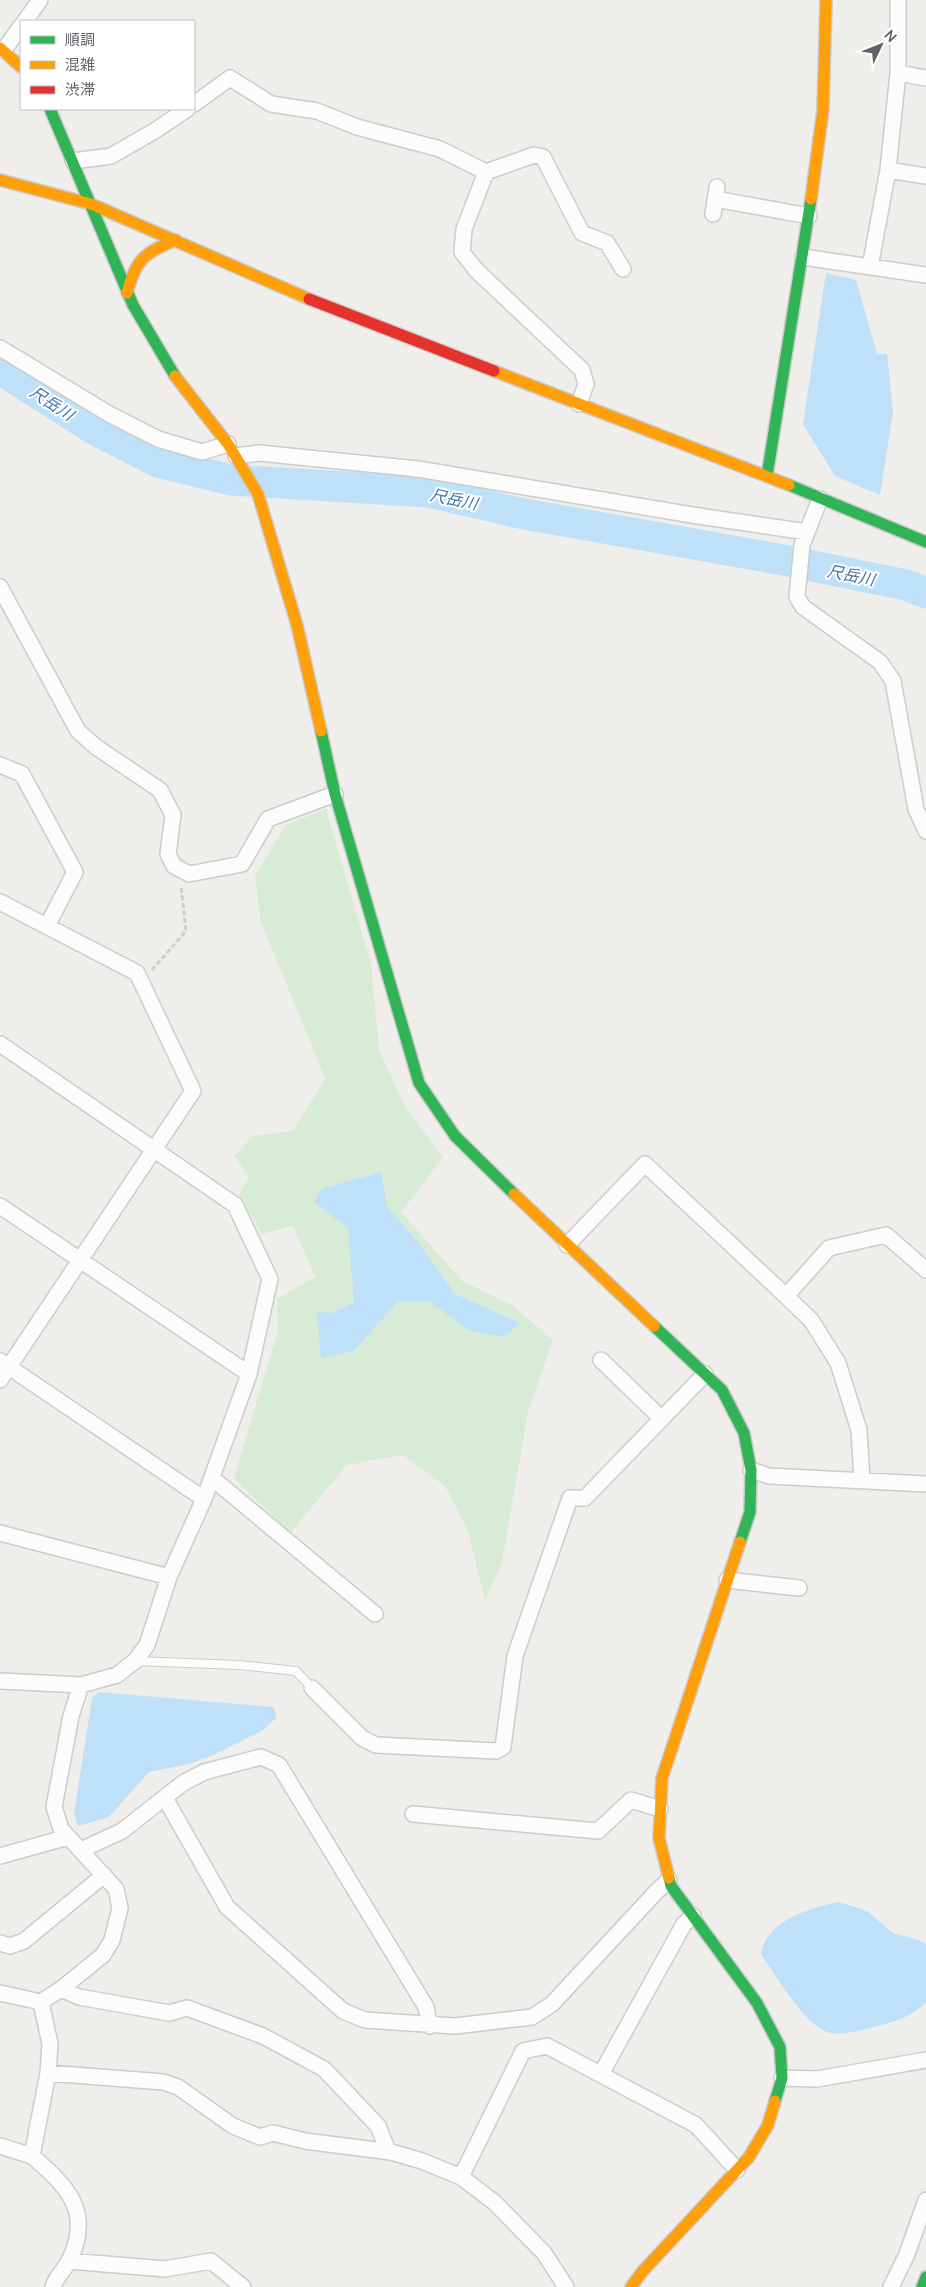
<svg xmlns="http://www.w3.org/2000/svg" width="926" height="2287" font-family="Manrope,'Noto Sans JP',sans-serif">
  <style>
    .green { fill: #d8ebd6 }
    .water { fill: #bfe0f9 }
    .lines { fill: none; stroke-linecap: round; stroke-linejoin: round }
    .river { stroke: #bfe0f9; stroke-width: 31 }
    .lane-casing { stroke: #cbcccc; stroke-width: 10 }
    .street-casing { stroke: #cbcccc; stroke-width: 18 }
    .fast-casing { stroke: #cacacb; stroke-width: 14 }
    .slow-casing { stroke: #cacacb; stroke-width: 14 }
    .jam-casing { stroke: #cacacb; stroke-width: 14 }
    .path { stroke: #cacfcc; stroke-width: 3; stroke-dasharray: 5 2.5; stroke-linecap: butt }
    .lane { stroke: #fdfcfc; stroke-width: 8 }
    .street { stroke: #fdfcfc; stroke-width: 15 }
    .fast { stroke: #30b455; stroke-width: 11 }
    .slow { stroke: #ff9f0a; stroke-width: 11 }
    .jam { stroke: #e5322d; stroke-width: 11 }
    .labels { text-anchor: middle; stroke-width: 4; stroke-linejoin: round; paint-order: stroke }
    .water-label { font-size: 16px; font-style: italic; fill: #4174aa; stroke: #fff }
  </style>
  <rect width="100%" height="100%" fill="#efeeea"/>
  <!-- green -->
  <path class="green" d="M 326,809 L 371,964 L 379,1050 L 406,1109 L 443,1157 L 401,1212 L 462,1281 L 512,1305 L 553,1340 L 528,1412 L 502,1562 L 485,1601 L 468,1530 L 445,1486 L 403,1455 L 347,1465 L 290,1533 L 234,1478 L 278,1331 L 277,1299 L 315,1277 L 293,1226 L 262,1234 L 239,1195 L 249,1177 L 234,1156 L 253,1136 L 293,1131 L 325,1079 L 260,919 L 255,875 L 286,825 Z"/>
  <!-- water -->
  <path class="water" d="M 826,273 L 856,280 L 877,354 L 887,354 L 893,412 L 880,495 L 835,476 L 803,424 Z
    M 381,1172 L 387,1207 L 417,1241 L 455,1294 L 520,1323 L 504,1337 L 470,1331 L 430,1302 L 399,1301 L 353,1351 L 321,1358 L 317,1312 L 332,1313 L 354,1303 L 348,1228 L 314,1202 L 321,1189 Z
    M 98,1692 L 273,1707 L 276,1713 L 276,1718 L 263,1730 L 213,1755 L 189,1764 L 149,1772 L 109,1817 L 78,1826 L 74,1813 L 92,1699 Z
    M 839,1902 L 867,1911 L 893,1933 L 919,1940 L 926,1944 L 926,2003 C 910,2017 895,2022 874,2027 C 862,2030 845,2035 832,2033 C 808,2031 775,1974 761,1954 C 766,1921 809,1908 839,1902 Z"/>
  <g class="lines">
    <!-- river -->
    <path class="river" d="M 0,369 L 95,430 L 158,462 L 231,480 L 429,492 L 519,513 L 783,560 L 906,585 L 926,593"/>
    <defs>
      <path id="lane" d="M 135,1661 L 239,1665 L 296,1671 L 312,1688"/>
      <path id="street" d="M 25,21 L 40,0
        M 4,50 L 21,26
        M 898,73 L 926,78
        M 194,104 L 230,78 L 271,104 L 317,111 L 357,127 L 440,149 L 486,172 L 534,155 L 543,157 L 582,233 L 607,243 L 623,269
        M 73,161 L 111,156 L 156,130 L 187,109
        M 888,170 L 926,176
        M 486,172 L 464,229 L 462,252 L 476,270 L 582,370 L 586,384 L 579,404
        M 715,199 L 809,216
        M 713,214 L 717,187
        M 803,257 L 926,275
        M 870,267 L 888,170 L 898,73 L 898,0
        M 0,348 L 109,414 L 158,439 L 202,452 L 228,444
        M 236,456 L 259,453 L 418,469 L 692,515 L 807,532
        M 820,499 L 802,545 L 797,597 L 803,607 L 880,662 L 893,681 L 916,809 L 926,831
        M 0,587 L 78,731 L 96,747 L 160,790 L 173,815 L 168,854 L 174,866 L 189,874 L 242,864 L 268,819 L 335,794
        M 0,765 L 22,774 L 75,872 L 47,926
        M 0,902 L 137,973 L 193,1091 L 0,1380
        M 0,1044 L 235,1205 L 270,1279 L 249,1374 L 204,1499 L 169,1577 L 147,1645 L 135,1661 L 117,1675 L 81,1685 L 0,1681
        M 0,1206 L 249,1374
        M 567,1245 L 645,1164 L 786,1296 L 829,1248 L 886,1235 L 926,1270
        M 786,1296 L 811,1320 L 838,1363 L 859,1430 L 862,1481
        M 601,1360 L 662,1419
        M 0,1361 L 204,1499
        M 751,1470 L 769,1476 L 926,1484
        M 212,1478 L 375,1614
        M 0,1533 L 169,1577
        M 727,1580 L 799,1588
        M 312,1688 L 362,1738 L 376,1745 L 496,1751 L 503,1747 L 515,1656 L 570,1498 L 585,1498 L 705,1374
        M 165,1798 L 227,1907 L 343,2011 L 365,2020 L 455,2026 L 532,2017 L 552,2004 L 657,1891 L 669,1880
        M 413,1814 L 598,1831 L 631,1800 L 660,1809
        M 81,1850 L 122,1831 L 183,1783 L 204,1772 L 261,1757 L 279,1765 L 426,2007 L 430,2026
        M 0,1856 L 68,1837
        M 0,1943 L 10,1946 L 24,1941 L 104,1875
        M 61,1989 L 79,1997 L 169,2013 L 187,2008 L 263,2036 L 324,2069 L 378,2126 L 388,2151
        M 0,1993 L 41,2002
        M 48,2073 L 163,2082 L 178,2087 L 233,2126 L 260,2137 L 273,2133 L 305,2141 L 391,2152 L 422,2161 L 461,2177 L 494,2202 L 544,2253 L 566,2287
        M 601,2074 L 684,1924 L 693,1916
        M 782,2078 L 817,2079 L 926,2060
        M 0,2146 L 32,2156
        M 461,2177 L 523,2051 L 547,2046 L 696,2125 L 737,2170
        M 69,2261 L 165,2269 L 211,2261 L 243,2287
        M 53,2287 C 56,2277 64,2270 69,2261 C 93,2212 68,2187 32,2156 L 48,2073 L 50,2044 L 41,2002 L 61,1989 L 103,1955 L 112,1940 L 120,1908 L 116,1889 L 61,1829 L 54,1807 L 71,1716 L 81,1685
        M 891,2287 L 907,2254 L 926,2200"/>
      <path id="fast" d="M 50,109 L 133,305 L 175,376
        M 767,476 L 811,199
        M 789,485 L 926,542
        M 321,731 L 335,794 L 419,1083 L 455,1136 L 514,1194
        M 654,1326 L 722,1390 L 744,1433 L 751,1470 L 750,1512 L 740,1542
        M 669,1878 L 671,1886 L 757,2003 L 780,2047 L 782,2078 L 775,2101
        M 922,2287 L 926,2277"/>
      <path id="slow" d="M 0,48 L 21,67
        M 0,180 L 91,204 L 309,299
        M 811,199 L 823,110 L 826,0
        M 127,293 C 136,259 144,253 176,240
        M 494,371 L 789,485
        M 175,376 L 228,444 L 258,494 L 297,625 L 321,731
        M 514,1194 L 654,1326
        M 669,1878 L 659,1838 L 662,1778 L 740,1542
        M 631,2287 L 642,2272 L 749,2157 L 768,2125 L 775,2101"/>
      <path id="jam" d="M 309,299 L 494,371"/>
    </defs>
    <!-- lane casing -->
    <use href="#lane" class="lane-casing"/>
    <!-- street casing -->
    <use href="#street" class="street-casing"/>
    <!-- fast casing -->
    <use href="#fast" class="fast-casing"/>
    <!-- slow casing -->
    <use href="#slow" class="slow-casing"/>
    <!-- jam casing -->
    <use href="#jam" class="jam-casing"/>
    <!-- path -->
    <path class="path" d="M 152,970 L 186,931 L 181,887"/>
    <!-- lane -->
    <use href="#lane" class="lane"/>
    <!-- street -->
    <use href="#street" class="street"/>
    <!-- fast -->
    <use href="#fast" class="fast"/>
    <!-- slow -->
    <use href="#slow" class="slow"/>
    <!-- jam -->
    <use href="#jam" class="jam"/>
  </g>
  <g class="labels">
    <!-- water labels -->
    <g class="water-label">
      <text transform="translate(52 403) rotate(33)" y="6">尺岳川</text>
      <text transform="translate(454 499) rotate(12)" y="6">尺岳川</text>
      <text transform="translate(851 575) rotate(11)" y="6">尺岳川</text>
    </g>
  </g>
  <!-- legend -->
  <rect x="20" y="20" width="175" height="90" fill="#ffffff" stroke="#bfc1c3"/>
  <rect x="30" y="36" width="25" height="8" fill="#30b455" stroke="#bfc1c3"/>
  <text x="65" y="45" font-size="15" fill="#5f6368">順調</text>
  <rect x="30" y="61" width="25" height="8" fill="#ff9f0a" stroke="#bfc1c3"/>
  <text x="65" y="70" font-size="15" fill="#5f6368">混雑</text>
  <rect x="30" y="86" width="25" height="8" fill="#e5322d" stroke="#bfc1c3"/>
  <text x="65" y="95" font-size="15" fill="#5f6368">渋滞</text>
  <!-- north arrow -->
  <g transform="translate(881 45) rotate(47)" stroke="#ffffff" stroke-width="4" paint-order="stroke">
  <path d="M0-4L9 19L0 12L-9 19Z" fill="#5f6368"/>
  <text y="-8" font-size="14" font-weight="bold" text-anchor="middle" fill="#5f6368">N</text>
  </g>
</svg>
